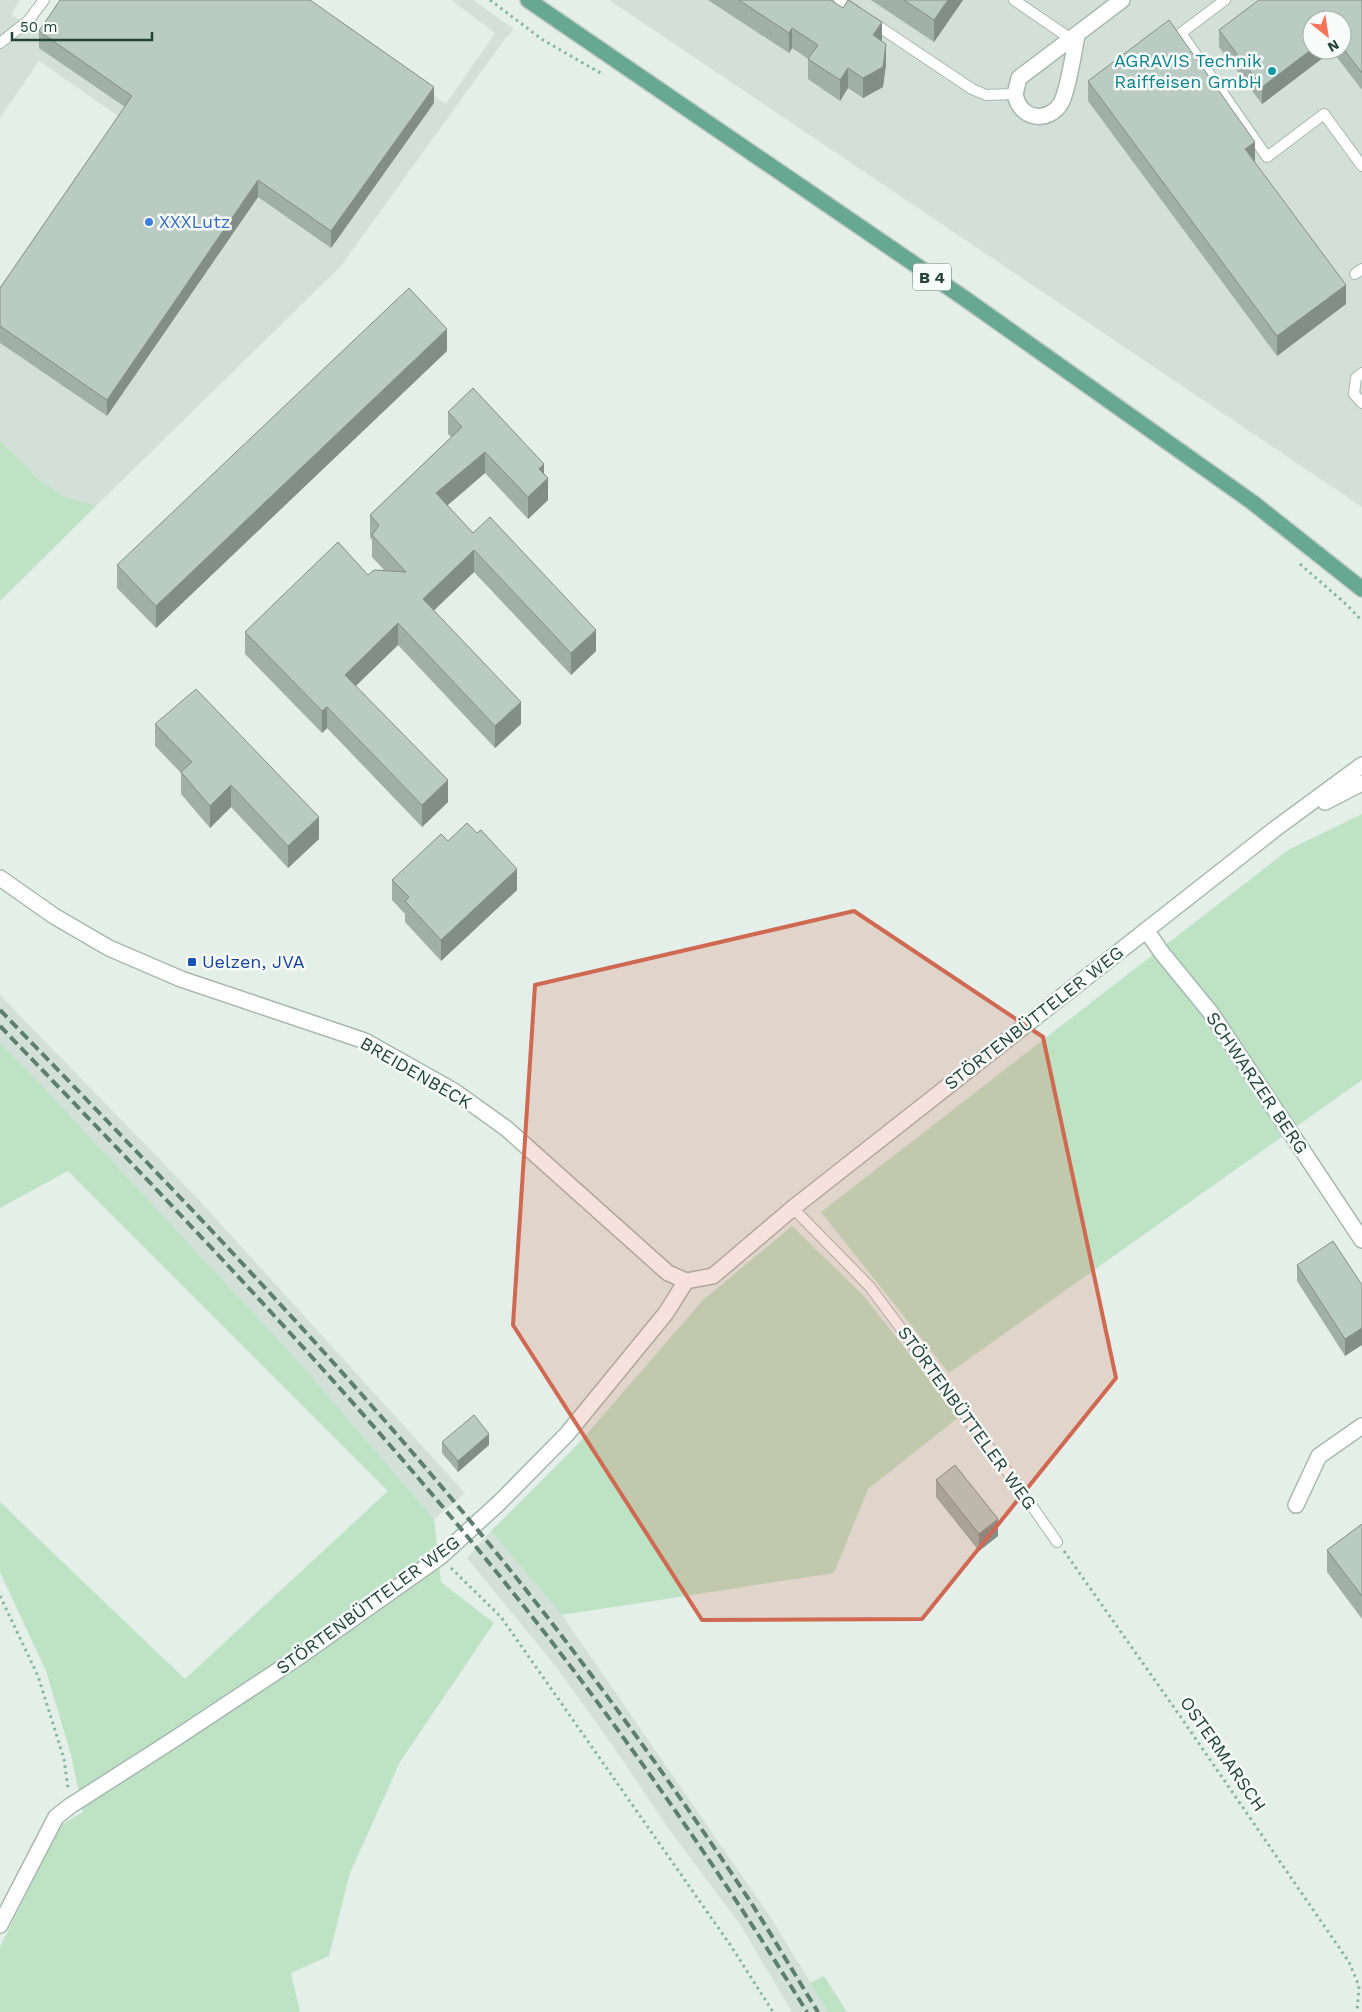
<svg xmlns="http://www.w3.org/2000/svg" width="1362" height="2012" font-family="'Work Sans',sans-serif">
  <style>
    .built { fill: #d3e0d9; fill-rule: evenodd }
    .green { fill: #bde2c4 }
    .lines { fill: none; stroke-linecap: round; stroke-linejoin: round }
    .service-casing { stroke: #a7b8b1; stroke-width: 12 }
    .minor-casing { stroke: #a7b8b1; stroke-width: 18 }
    .primary-casing { stroke: #c1cac7; stroke-width: 18 }
    .path { stroke: #83b5a2; stroke-width: 3; stroke-dasharray: 2.5 4; stroke-linecap: butt }
    .service { stroke: #fff; stroke-width: 10 }
    .minor { stroke: #fff; stroke-width: 15 }
    .primary { stroke: #67a892; stroke-width: 15 }
    .rail { stroke: #5d7f73; stroke-width: 4; stroke-dasharray: 10 5; stroke-linecap: butt }
    .wall { fill: #a0afa8; fill-rule: evenodd }
    .shaded-wall { fill: #828e88 }
    .building { fill: #bacbc3; stroke: #828e88 }
    .marked { fill: #d06951; fill-opacity: 0.2; stroke: #d06951; stroke-width: 4; stroke-linejoin: round }
    .culture-dot { fill: #0f9aa8; stroke: #f7fbf9; stroke-width: 2 }
    .shop-dot { fill: #3f7fe0; stroke: #f7fbf9; stroke-width: 2 }
    .transit-dot { fill: #1a4fb4; stroke: #f7fbf9; stroke-width: 2 }
    .labels { text-anchor: middle; stroke-width: 5; stroke-linejoin: round; paint-order: stroke }
    .shield { fill: #f7fbf9; stroke: #627a72; stroke-width: 1 }
    .shield-label { font-size: 16px; font-weight: bold; fill: #224338 }
    .culture-label { font-size: 18px; fill: #0d838f; stroke: #f7fbf9; text-anchor: end }
    .shop-label { font-size: 18px; fill: #366cbe; stroke: #f7fbf9; text-anchor: start }
    .transit-label { font-size: 18px; fill: #164399; stroke: #f7fbf9; text-anchor: start }
    .street-label { font-size: 18px; fill: #224338; stroke: #f7fbf9 }
  </style>
  <rect width="100%" height="100%" fill="#e5efea"/>
  <!-- built -->
  <path class="built" d="M 0,0 L 20,0 L 11,14 L 38,33 L 62,0 L 132,113 L 121,118 L 39,61 L 0,118 Z
    M 292,0 L 446,104 L 495,33 L 451,0 L 473,0 L 514,29 L 504,40 L 341,266 L 96,506 L 64,497 L 36,477 L 0,440 L 0,343 L 107,416 L 258,197 L 331,247 Z
    M 609,0 L 1362,0 L 1362,507 ZM 1312,20 L 1342,20 L 1342,50 L 1312,50 Z
    M 0,995 L 198,1199 L 465,1493 L 434,1519 L 298,1361 L 46,1090 L 0,1043 Z
    M 491,1531 L 562,1615 L 773,1921 L 828,2012 L 792,2012 L 741,1926 L 668,1828 L 613,1746 L 557,1668 L 467,1558 Z"/>
  <!-- green -->
  <path class="green" d="M 0,440 L 36,477 L 64,497 L 96,506 L 0,601 Z
    M 1362,814 L 1362,1080 L 949,1373 L 821,1212 L 1288,850 Z
    M 0,1043 L 46,1090 L 298,1361 L 434,1519 L 441,1582 L 494,1623 L 400,1762 L 350,1873 L 329,1956 L 291,1973 L 300,2012 L 0,2012 L 0,1947 L 61,1825 L 83,1812 L 71,1755 L 46,1671 L 0,1572 L 0,1502 L 185,1679 L 388,1491 L 68,1171 L 0,1208 Z
    M 792,1226 L 863,1295 L 959,1417 L 868,1489 L 834,1573 L 562,1615 L 491,1531 L 579,1443 L 703,1300 Z
    M 824,1976 L 847,2012 L 828,2012 L 810,1983 Z"/>
  <g class="lines">
    <defs>
      <path id="service" d="M 839,0 L 856,11
        M 1014,0 L 1071,39
        M 1225,0 L 1181,33 L 1267,157 L 1324,114 L 1362,166
        M 872,22 L 972,89 L 986,95 L 1015,94
        M 0,43 L 28,21 L 44,0
        M 1355,274 L 1362,269
        M 1362,373 L 1356,378 L 1354,394 L 1362,403
        M 793,1208 L 870,1287 L 1015,1482 L 1057,1542"/>
      <path id="minor" d="M 1077,35 C 1074,51 1068,91 1061,103 C 1056,112 1045,118 1035,116 C 1024,114 1017,105 1015,94 L 1019,78 L 1122,0
        M 1325,802 L 1362,783
        M 0,878 L 54,916 L 109,948 L 181,979 L 365,1041 L 454,1091 L 507,1129 L 668,1273 L 686,1281
        M 1146,930 L 1162,953 L 1211,1013 L 1362,1240
        M 1296,1505 L 1319,1456 L 1362,1426
        M 0,1925 L 56,1817 L 70,1806 L 173,1740 L 303,1654 L 440,1557 L 500,1502 L 567,1434 L 666,1313 L 686,1281 L 713,1276 L 793,1208 L 1275,829 L 1362,765"/>
      <path id="primary" d="M 528,0 L 964,298 L 1252,502 L 1362,589"/>
    </defs>
    <!-- service casing -->
    <use href="#service" class="service-casing"/>
    <!-- minor casing -->
    <use href="#minor" class="minor-casing"/>
    <!-- primary casing -->
    <use href="#primary" class="primary-casing"/>
    <!-- path -->
    <path class="path" d="M 490,0 L 543,40 L 604,75
      M 1300,564 L 1347,605 L 1362,621
      M 1064,1551 L 1180,1716 L 1349,1962 L 1359,1986 L 1357,2012
      M 451,1568 L 501,1617 L 731,1946 L 773,2012
      M 0,1596 L 38,1676 L 64,1759 L 68,1788"/>
    <!-- service -->
    <use href="#service" class="service"/>
    <!-- minor -->
    <use href="#minor" class="minor"/>
    <!-- primary -->
    <use href="#primary" class="primary"/>
    <!-- rail -->
    <path class="rail" d="M 0,1010 C 201,1218 403,1425 577,1656 C 637,1735 695,1818 750,1901 C 773,1937 795,1975 818,2012
      M 0,1026 C 197,1231 395,1436 568,1663 C 653,1775 733,1892 807,2012"/>
  </g>
  <!-- wall -->
  <path class="wall" d="M 708,0 L 831,0 L 882,41 L 886,64 L 883,87 L 863,98 L 848,88 L 840,101 L 808,79 L 808,59 L 792,48 L 789,53 Z
    M 871,0 L 963,0 L 934,42 Z
    M 1362,0 L 1362,90 L 1332,51 L 1262,104 L 1219,47 L 1219,30 ZM 1342,20 L 1342,50 L 1312,50 Z
    M 39,31 L 434,103 L 331,248 L 258,197 L 107,416 L 0,343 L 0,288 L 125,107 L 39,48 Z
    M 1088,81 L 1255,162 L 1346,304 L 1277,356 L 1088,101 Z
    M 447,351 L 156,628 L 117,588 L 117,565 Z
    M 448,412 L 544,474 L 548,500 L 528,519 L 485,473 L 447,506 L 473,533 L 596,651 L 571,675 L 474,572 L 434,610 L 521,724 L 495,748 L 398,645 L 356,686 L 448,802 L 422,827 L 327,728 L 322,733 L 245,654 L 245,632 L 368,575 L 385,571 L 372,557 L 372,540 L 370,537 L 370,515 L 451,437 L 448,434 Z
    M 155,724 L 319,839 L 288,868 L 231,807 L 210,828 L 181,794 L 181,773 L 155,746 Z
    M 448,841 L 517,890 L 441,961 L 405,922 L 405,914 L 392,900 L 392,880 Z
    M 1297,1265 L 1362,1285 L 1345,1356 L 1297,1281 Z
    M 442,1442 L 489,1445 L 458,1472 L 442,1453 Z
    M 936,1480 L 998,1536 L 979,1551 L 936,1497 Z
    M 1362,1524 L 1362,1619 L 1327,1572 L 1327,1550 Z"/>
  <!-- shaded-wall -->
  <path class="shaded-wall" d="M 948,0 L 963,0 L 934,42 L 934,20 Z
    M 882,22 L 882,43 L 873,35 Z
    M 792,28 L 792,48 L 789,53 L 789,33 Z
    M 886,44 L 886,64 L 883,87 L 863,98 L 863,78 Z
    M 1312,49 L 1312,50 L 1332,50 L 1332,51 L 1262,104 L 1262,87 Z
    M 848,68 L 848,88 L 840,101 L 840,80 Z
    M 434,87 L 434,103 L 331,248 L 331,231 Z
    M 1255,142 L 1255,162 L 1245,149 Z
    M 258,180 L 258,197 L 107,416 L 107,400 Z
    M 1346,285 L 1346,304 L 1277,356 L 1277,336 Z
    M 447,329 L 447,351 L 156,628 L 156,606 Z
    M 485,452 L 485,473 L 436,515 L 436,493 Z
    M 544,464 L 544,482 L 548,478 L 548,500 L 528,519 L 528,497 L 539,469 Z
    M 474,550 L 474,572 L 423,621 L 423,599 Z
    M 398,623 L 398,645 L 345,696 L 345,675 Z
    M 596,630 L 596,651 L 571,675 L 571,653 Z
    M 521,702 L 521,724 L 495,748 L 495,726 Z
    M 327,707 L 327,728 L 322,733 L 322,711 Z
    M 448,780 L 448,802 L 422,827 L 422,805 Z
    M 231,785 L 231,807 L 210,828 L 210,806 Z
    M 319,817 L 319,839 L 288,868 L 288,846 Z
    M 517,869 L 517,890 L 441,961 L 441,940 Z
    M 1362,1328 L 1362,1345 L 1345,1356 L 1345,1339 Z
    M 489,1434 L 489,1445 L 458,1472 L 458,1461 Z
    M 998,1519 L 998,1536 L 979,1551 L 979,1534 Z"/>
  <!-- building -->
  <path class="building" d="M 60,0 L 310,0 L 434,87 L 331,231 L 258,180 L 107,400 L 0,326 L 0,288 L 132,96 L 39,31 Z
    M 739,0 L 831,0 L 843,8 L 848,0 L 882,22 L 873,35 L 886,44 L 883,67 L 863,78 L 848,68 L 840,80 L 808,59 L 818,45 L 792,28 L 789,33 Z
    M 904,0 L 948,0 L 934,20 Z
    M 1259,0 L 1362,0 L 1362,73 L 1342,47 L 1342,20 L 1312,20 L 1312,49 L 1262,87 L 1219,30 Z
    M 1169,20 L 1255,142 L 1245,149 L 1346,285 L 1277,336 L 1088,81 Z
    M 409,288 L 447,329 L 156,606 L 117,565 Z
    M 473,388 L 544,464 L 539,469 L 548,478 L 528,497 L 485,452 L 436,493 L 473,533 L 490,517 L 596,630 L 571,653 L 474,550 L 423,599 L 521,702 L 495,726 L 398,623 L 345,675 L 448,780 L 422,805 L 327,707 L 322,711 L 245,632 L 338,542 L 368,575 L 374,570 L 406,572 L 372,535 L 379,525 L 370,515 L 462,427 L 448,412 Z
    M 196,689 L 319,817 L 288,846 L 231,785 L 210,806 L 181,772 L 192,762 L 155,724 Z
    M 467,823 L 477,833 L 481,830 L 517,869 L 441,940 L 405,901 L 409,897 L 392,880 L 441,834 L 448,841 Z
    M 1333,1241 L 1362,1285 L 1362,1328 L 1345,1339 L 1297,1265 Z
    M 474,1415 L 489,1434 L 458,1461 L 442,1442 Z
    M 955,1465 L 998,1519 L 979,1534 L 936,1480 Z
    M 1362,1524 L 1362,1596 L 1327,1550 Z"/>
  <!-- marked area -->
  <path class="marked" d="M 854,911 L 1043,1037 L 1116,1378 L 922,1619 L 702,1620 L 513,1325 L 535,985 Z"/>
  <!-- markers -->
  <circle class="culture-dot" cx="1272" cy="71" r="5"/>
  <circle class="shop-dot" cx="149" cy="222" r="5"/>
  <rect class="transit-dot" x="187" y="957" width="10" height="10" rx="2.5"/>
  <g class="labels">
    <!-- shield labels -->
    <rect class="shield" x="913" y="263.5" width="38" height="27" rx="4"/>
    <g class="shield-label">
      <text x="932" y="283">B 4</text>
    </g>
    <!-- culture labels -->
    <g class="culture-label">
      <text x="1262" y="67">AGRAVIS Technik<tspan x="1262" dy="21">Raiffeisen GmbH</tspan></text>
    </g>
    <!-- shop labels -->
    <g class="shop-label">
      <text x="159" y="228">XXXLutz</text>
    </g>
    <!-- transit labels -->
    <g class="transit-label">
      <text x="202" y="968">Uelzen, JVA</text>
    </g>
    <!-- street labels -->
    <g class="street-label">
      <text transform="translate(1034 1018) rotate(-38)" y="6">STÖRTENBÜTTELER WEG</text>
      <text transform="translate(416 1073) rotate(30)" y="6">BREIDENBECK</text>
      <text transform="translate(1257 1083) rotate(56)" y="6">SCHWARZER BERG</text>
      <text transform="translate(967 1418) rotate(54)" y="6">STÖRTENBÜTTELER WEG</text>
      <text transform="translate(368 1605) rotate(-36)" y="6">STÖRTENBÜTTELER WEG</text>
      <text transform="translate(1223 1754) rotate(55)" y="6">OSTERMARSCH</text>
    </g>
  </g>
  <!-- north arrow -->
  <g transform="translate(1327 35) rotate(150)"><circle r="24" fill="#f7fbf9" stroke="#a2b1ac"/>
  <path d="M0-4L9 19L0 12L-9 19Z" fill="#fc7357"/>
  <text y="-8" font-size="14" font-weight="bold" text-anchor="middle" fill="#224338">N</text>
  </g>
  <!-- scale -->
  <path d="M12 32v8h140v-8" fill="none" stroke="#224338" stroke-width="2.5"/>
  <text x="20" y="32" font-size="15" fill="#224338" stroke="#f7fbf9" stroke-width="4" paint-order="stroke">50 m</text>
</svg>
